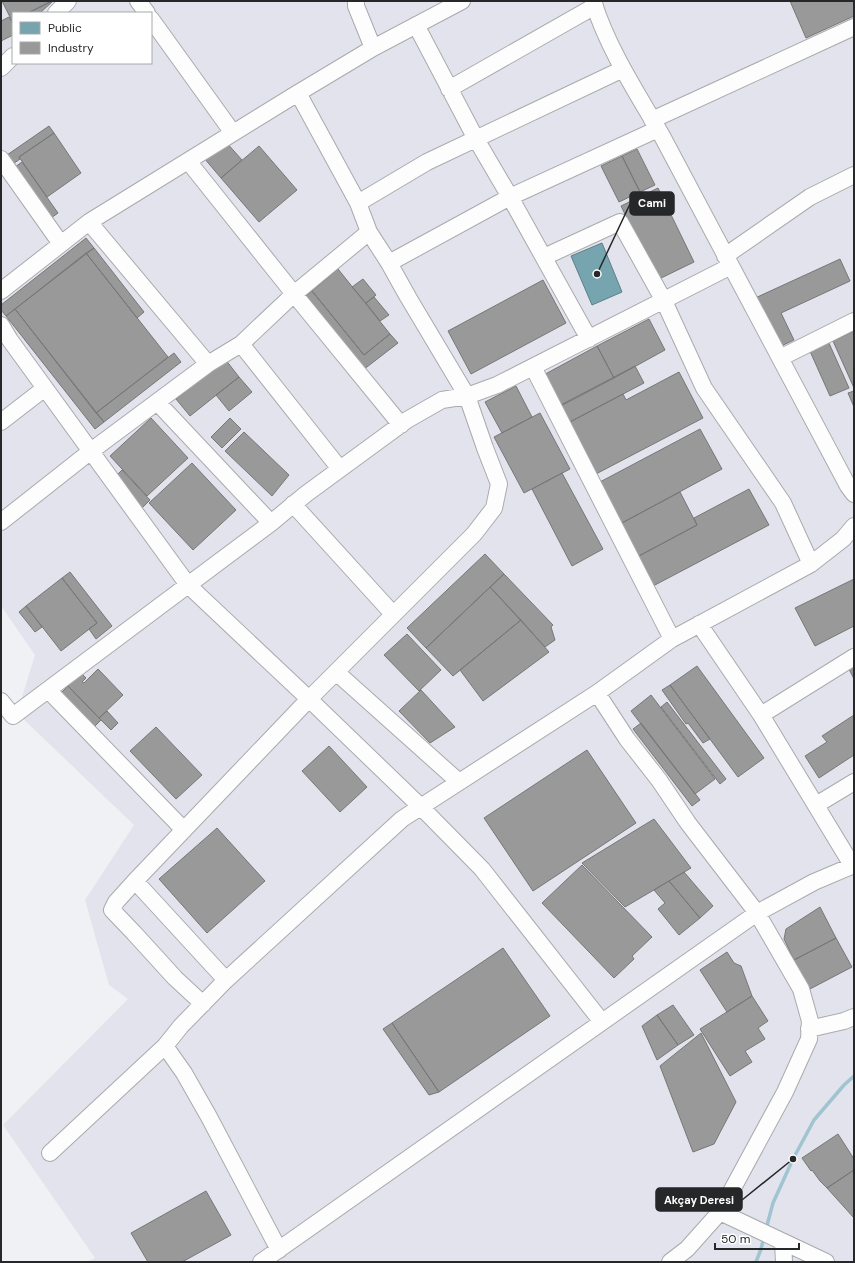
<svg xmlns="http://www.w3.org/2000/svg" width="855" height="1263" font-family="'DM Sans',sans-serif">
  <style>
    .built { fill: #e2e3ec; fill-rule: evenodd }
    .public { fill: #76a5af; stroke: #5e7f87 }
    .industry { fill: #999; stroke: #767777 }
    .lines { fill: none; stroke-linecap: round; stroke-linejoin: round }
    .stream { stroke: #a0c4d1; stroke-width: 3.5 }
    .minor-casing { stroke: #a9aaac; stroke-width: 18 }
    .minor { stroke: #fdfdfe; stroke-width: 16 }
    .leader { fill: none; stroke: #262729; stroke-width: 1.5 }
    .callout-dot { fill: #262729; stroke: #fff; stroke-width: 1.5 }
    .callout { fill: #262729; stroke: #262729; stroke-width: 1.5 }
    .callout-label { font-size: 11px; text-anchor: middle; font-weight: bold; fill: #fff }
  </style>
  <rect width="100%" height="100%" fill="#f0f1f5"/>
  <!-- built -->
  <path class="built" d="M 1,1 L 854,1 L 854,1262 L 86,1262 L 95,1258 L 3,1125 L 128,999 L 109,985 L 85,900 L 134,825 L 17,713 L 35,655 L 1,606 ZM 13,13 L 151,13 L 151,63 L 13,63 Z"/>
  <!-- public -->
  <path class="public" d="M 602,243 L 622,292 L 592,305 L 571,256 Z"/>
  <!-- industry -->
  <path class="industry" d="M 2,1 L 52,1 L 28,13 L 13,13 L 13,20 L 12,21 Z
    M 52,1 L 53,1 L 40,13 L 28,13 Z
    M 790,1 L 854,1 L 854,16 L 806,38 Z
    M 9,17 L 13,24 L 13,35 L 1,41 L 1,21 Z
    M 49,126 L 54,133 L 19,157 L 20,159 L 13,164 L 7,155 Z
    M 54,133 L 81,173 L 47,197 L 19,157 Z
    M 225,141 L 242,160 L 221,178 L 204,158 Z
    M 259,146 L 297,190 L 259,222 L 221,178 Z
    M 637,149 L 655,185 L 640,192 L 622,156 Z
    M 622,156 L 640,192 L 619,202 L 601,166 Z
    M 22,162 L 58,213 L 51,218 L 15,167 Z
    M 658,188 L 694,262 L 657,280 L 621,206 Z
    M 86,238 L 94,248 L 6,316 L 1,310 L 1,305 Z
    M 94,248 L 144,312 L 137,318 L 86,253 Z
    M 86,253 L 168,357 L 96,413 L 15,309 Z
    M 840,259 L 850,281 L 781,313 L 794,340 L 779,347 L 753,299 Z
    M 338,269 L 390,334 L 364,355 L 312,291 Z
    M 363,279 L 376,295 L 366,303 L 352,287 Z
    M 543,280 L 566,323 L 471,374 L 448,331 Z
    M 312,291 L 364,355 L 390,334 L 398,343 L 363,370 L 304,297 Z
    M 374,297 L 389,315 L 380,321 L 366,303 Z
    M 15,309 L 104,422 L 95,429 L 6,316 Z
    M 649,319 L 665,350 L 614,378 L 597,346 Z
    M 854,331 L 854,388 L 833,341 Z
    M 828,341 L 849,388 L 830,396 L 809,349 Z
    M 597,346 L 614,378 L 555,409 L 538,378 Z
    M 174,353 L 181,362 L 104,422 L 96,413 Z
    M 225,359 L 239,377 L 190,416 L 176,399 Z
    M 635,366 L 644,383 L 566,424 L 557,407 Z
    M 679,372 L 703,418 L 594,475 L 566,424 L 623,394 L 626,400 Z
    M 239,377 L 252,392 L 229,411 L 216,395 Z
    M 516,386 L 532,417 L 502,433 L 485,402 Z
    M 854,391 L 854,407 L 848,393 Z
    M 540,413 L 570,469 L 524,493 L 494,437 Z
    M 151,418 L 188,458 L 147,496 L 110,456 Z
    M 230,418 L 241,429 L 222,448 L 211,437 Z
    M 700,429 L 722,469 L 620,524 L 598,483 Z
    M 244,432 L 289,475 L 272,496 L 225,451 Z
    M 192,463 L 236,510 L 193,550 L 149,503 Z
    M 122,470 L 150,500 L 141,509 L 113,479 Z
    M 562,473 L 603,549 L 572,566 L 532,489 Z
    M 749,489 L 769,525 L 653,586 L 637,557 L 697,525 L 694,518 Z
    M 680,492 L 697,525 L 637,557 L 620,524 Z
    M 485,554 L 504,574 L 426,648 L 407,628 Z
    M 70,572 L 112,626 L 96,639 L 89,629 L 97,623 L 62,578 Z
    M 504,574 L 553,625 L 551,627 L 555,640 L 545,647 L 490,587 Z
    M 62,578 L 97,623 L 61,651 L 26,606 Z
    M 854,579 L 854,626 L 815,646 L 795,608 Z
    M 490,587 L 521,620 L 453,676 L 426,648 Z
    M 26,606 L 42,627 L 35,632 L 19,612 Z
    M 521,620 L 549,652 L 483,701 L 460,670 Z
    M 407,634 L 441,670 L 419,691 L 384,655 Z
    M 697,666 L 764,758 L 738,777 L 670,685 Z
    M 854,666 L 854,679 L 849,669 Z
    M 98,669 L 123,695 L 99,718 L 68,686 L 81,673 L 86,678 L 82,682 L 84,683 Z
    M 670,685 L 710,739 L 703,743 L 688,723 L 686,724 L 662,690 Z
    M 68,686 L 101,720 L 93,728 L 60,694 Z
    M 421,690 L 455,727 L 430,743 L 399,711 Z
    M 651,695 L 715,779 L 695,794 L 631,711 Z
    M 667,702 L 726,779 L 720,784 L 661,707 Z
    M 107,711 L 118,723 L 111,730 L 99,718 Z
    M 854,715 L 854,755 L 819,778 L 805,756 L 827,742 L 822,736 Z
    M 641,723 L 700,800 L 692,806 L 633,729 Z
    M 156,727 L 202,775 L 176,799 L 130,751 Z
    M 329,746 L 367,787 L 340,812 L 302,771 Z
    M 587,750 L 636,823 L 533,891 L 484,818 Z
    M 654,819 L 691,868 L 625,907 L 582,863 Z
    M 217,828 L 265,881 L 207,933 L 159,879 Z
    M 582,865 L 652,937 L 632,956 L 634,959 L 614,978 L 542,903 Z
    M 684,872 L 713,906 L 700,918 L 669,881 Z
    M 669,881 L 700,918 L 679,935 L 658,909 L 665,903 L 654,890 Z
    M 820,907 L 836,938 L 794,960 L 784,939 L 786,929 Z
    M 836,938 L 852,967 L 808,990 L 794,960 Z
    M 503,948 L 550,1016 L 439,1092 L 392,1023 Z
    M 727,952 L 734,963 L 741,966 L 752,996 L 727,1012 L 700,970 Z
    M 752,996 L 768,1021 L 758,1028 L 765,1039 L 745,1051 L 752,1062 L 730,1076 L 700,1029 Z
    M 673,1005 L 694,1035 L 678,1045 L 657,1015 Z
    M 657,1015 L 678,1045 L 657,1060 L 642,1026 Z
    M 392,1023 L 439,1092 L 429,1095 L 383,1029 Z
    M 701,1033 L 736,1102 L 714,1144 L 693,1152 L 660,1066 Z
    M 838,1134 L 854,1159 L 854,1170 L 827,1188 L 820,1181 L 812,1170 L 811,1171 L 802,1158 Z
    M 854,1170 L 854,1218 L 827,1188 Z
    M 206,1191 L 231,1235 L 182,1262 L 148,1262 L 131,1233 Z"/>
  <g class="lines">
    <!-- stream -->
    <path class="stream" d="M 766,1229 L 773,1203 L 793,1159 L 814,1120 L 844,1085 L 854,1076
      M 756,1262 L 761,1249 L 764,1237"/>
    <defs>
      <path id="minor" d="M 138,1 L 147,13
        M 356,1 L 356,6 L 373,48
        M 593,1 C 608,49 637,93 662,136 L 848,486 L 854,494
        M 56,13 L 68,1
        M 151,19 L 233,133
        M 416,25 L 476,139 L 510,197 L 589,339
        M 1,68 L 13,56
        M 449,89 L 595,6
        M 652,120 L 854,27
        M 1,159 L 61,244
        M 188,161 L 294,294 L 401,425
        M 358,203 L 427,162 L 623,69
        M 89,222 L 208,364
        M 725,256 L 810,197 L 854,175
        M 544,257 L 620,222 L 664,301 L 704,388 L 783,503 L 811,564
        M 389,263 L 510,197 L 658,129
        M 1,291 L 89,222 L 298,93
        M 1,325 L 10,340 L 188,585 L 309,699 L 421,807 L 482,869 L 602,1022
        M 241,344 L 340,469
        M 780,358 L 854,321
        M 533,367 L 672,639
        M 157,402 L 271,523
        M 1,422 L 45,388
        M 293,504 L 393,614
        M 1,522 L 91,451 L 208,364 L 241,344 L 294,294 L 369,232
        M 699,624 L 761,715 L 852,865
        M 336,672 L 459,782
        M 48,690 L 184,830
        M 1,701 L 13,716 L 188,585 L 271,523 L 306,494 L 407,420 L 442,400 L 467,396 L 497,385 L 731,266
        M 761,715 L 854,657
        M 816,805 L 854,782
        M 135,881 L 116,902 L 112,910 L 134,933 L 175,978 L 203,1004
        M 226,980 L 135,881 L 309,699 L 474,534 L 494,508 L 499,484 L 485,448 L 467,396 L 408,297 L 389,263 L 369,232 L 358,203 L 298,93 L 373,48 L 462,1
        M 809,1029 L 844,1021 L 854,1017
        M 165,1046 L 184,1073 L 209,1117 L 279,1250
        M 50,1153 L 165,1046 L 181,1026 L 226,980 L 402,819 L 597,693
        M 720,1212 L 826,1262
        M 783,1242 L 784,1262
        M 261,1262 L 757,913 L 814,882 L 854,865
        M 670,1262 L 687,1249 L 720,1212 L 785,1092 L 809,1039 L 810,1021 L 801,989 L 757,913 L 688,823 L 659,780 L 627,739 L 597,693 L 672,639 L 811,564 L 843,539 L 854,526"/>
    </defs>
    <!-- minor casing -->
    <use href="#minor" class="minor-casing"/>
    <!-- minor -->
    <use href="#minor" class="minor"/>
  </g>
  <!-- callouts -->
  <path class="leader" d="M597 274L630 204M793 1159L742 1200"/>
  <g class="callout-dot">
    <circle cx="597" cy="274" r="4"/>
    <circle cx="793" cy="1159" r="4"/>
  </g>
  <g class="callout">
    <rect x="630" y="192" width="44" height="23" rx="4"/>
    <rect x="656" y="1188" width="86" height="23" rx="4"/>
  </g>
  <g class="callout-label">
    <text x="652" y="207">Cami</text>
    <text x="699" y="1204">Akçay Deresi</text>
  </g>
  <!-- border -->
  <rect width="855" height="1263" fill="none" stroke="#262729" stroke-width="4"/>
  <!-- legend -->
  <rect x="12" y="12" width="140" height="52" fill="#ffffff" stroke="#a8a9a9"/>
  <rect x="20" y="22" width="20" height="12" fill="#76a5af" stroke="#a8a9a9"/>
  <text x="48" y="32" font-size="12" fill="#262729">Public</text>
  <rect x="20" y="42" width="20" height="12" fill="#999999" stroke="#a8a9a9"/>
  <text x="48" y="52" font-size="12" fill="#262729">Industry</text>
  <!-- scale -->
  <path d="M715 1243v6h84v-6" fill="none" stroke="#262729" stroke-width="2"/>
  <text x="721" y="1243" font-size="12" fill="#262729" stroke="#ffffff" stroke-width="3" paint-order="stroke">50 m</text>
</svg>
